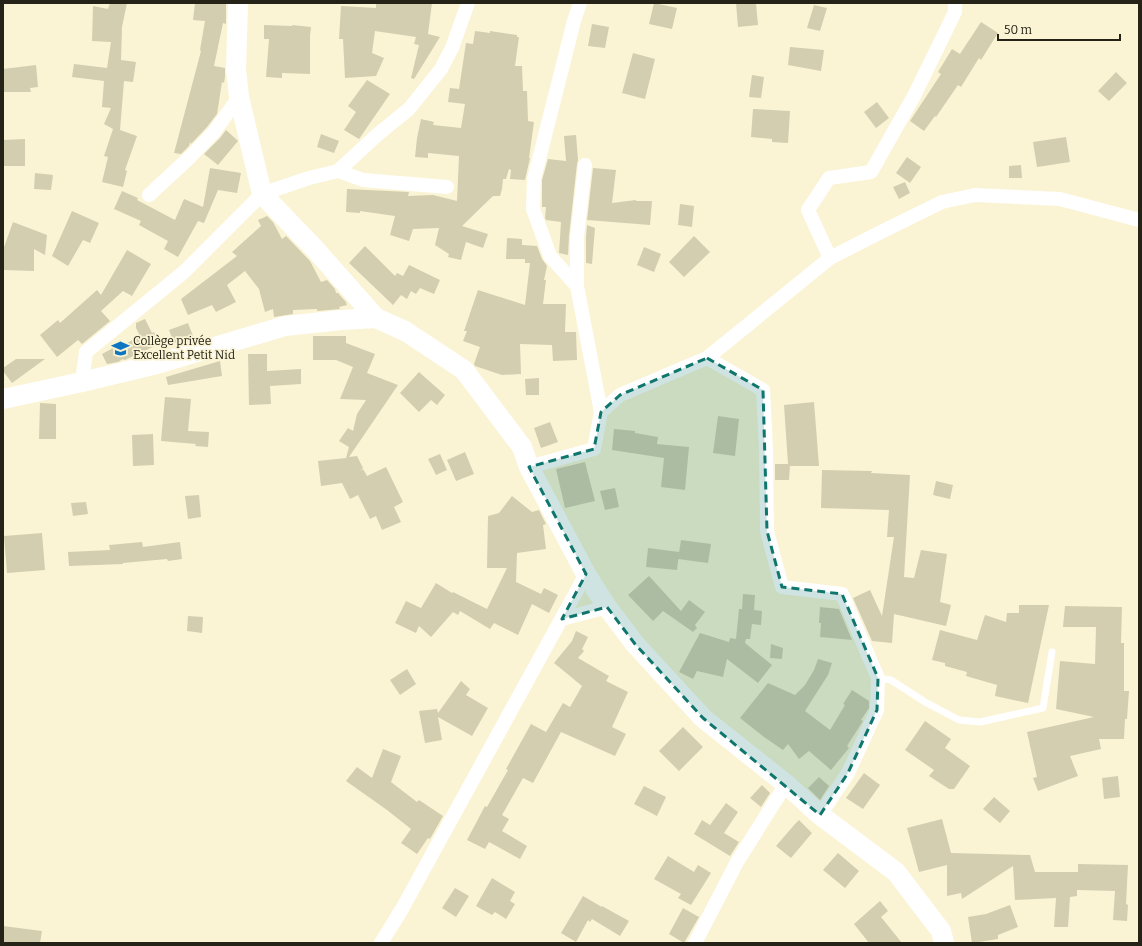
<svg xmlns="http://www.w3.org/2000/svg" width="1142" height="946" font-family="Bitter,serif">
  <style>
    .building { fill: #d3ceaf }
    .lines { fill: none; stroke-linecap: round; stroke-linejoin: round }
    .lane { stroke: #fff; stroke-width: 7 }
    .street { stroke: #fff; stroke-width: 14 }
    .secondary { stroke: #fff; stroke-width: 20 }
    .marked { fill: #0f766e; fill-opacity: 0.2; stroke: #0f766e; stroke-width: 3; stroke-dasharray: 8 5; stroke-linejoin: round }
    .labels { text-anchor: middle; stroke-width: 3.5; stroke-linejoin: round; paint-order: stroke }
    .poi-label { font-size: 12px; fill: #252217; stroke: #faf4d5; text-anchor: start }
  </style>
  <rect width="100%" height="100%" fill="#faf4d5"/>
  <!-- building -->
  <path class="building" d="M 110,3 L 127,3 L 122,27 L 121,60 L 136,62 L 133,82 L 124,81 L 120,130 L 137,136 L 125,170 L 127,171 L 123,187 L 102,182 L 108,157 L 104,156 L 113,129 L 104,124 L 111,108 L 102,107 L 104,81 L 72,77 L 74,64 L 107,68 L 111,42 L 92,41 L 93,6 L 108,9 Z
    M 195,3 L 226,3 L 226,24 L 223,23 L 214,66 L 225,68 L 225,77 L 224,83 L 222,82 L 217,114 L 207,127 L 191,144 L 190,142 L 189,146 L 181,154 L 174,153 L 201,51 L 200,50 L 205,21 L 193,20 Z
    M 376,3 L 432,3 L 428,34 L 440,37 L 414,79 L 411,78 L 419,45 L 414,44 L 416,37 L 375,31 L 372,53 L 384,58 L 376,76 L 345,78 L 343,39 L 339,39 L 341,6 L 376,8 Z
    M 654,3 L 677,8 L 672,29 L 649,24 Z
    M 736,3 L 756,3 L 758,25 L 738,27 Z
    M 814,5 L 827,8 L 820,31 L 807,28 Z
    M 981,22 L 998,33 L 981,60 L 979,58 L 961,87 L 958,85 L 936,117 L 935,116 L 924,131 L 910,121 L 941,74 L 938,72 L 952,49 L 960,54 Z
    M 592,24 L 609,27 L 605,48 L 588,46 Z
    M 264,25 L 292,26 L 292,25 L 311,27 L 310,36 L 310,74 L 282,73 L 282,78 L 266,77 L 269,39 L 264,39 Z
    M 475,31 L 490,33 L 490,31 L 517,35 L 517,37 L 519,37 L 515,66 L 522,66 L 523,91 L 527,91 L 528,121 L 534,122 L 529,158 L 530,158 L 525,180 L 510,179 L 511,170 L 509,169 L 506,179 L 503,179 L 502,189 L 500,196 L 493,196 L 462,226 L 488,234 L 483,248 L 466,242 L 461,260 L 448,257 L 449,254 L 435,245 L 439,228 L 413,229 L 409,241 L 390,235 L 395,216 L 360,211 L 360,213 L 346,212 L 347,189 L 409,192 L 408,196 L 433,195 L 457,201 L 459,156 L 428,153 L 428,158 L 415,157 L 417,138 L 421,119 L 434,122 L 433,125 L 461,128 L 465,104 L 448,102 L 450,88 L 459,89 L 466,43 L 473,44 Z
    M 790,47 L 824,50 L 821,71 L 788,65 Z
    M 633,53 L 655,59 L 645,99 L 622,93 Z
    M 36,65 L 38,87 L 30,88 L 31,92 L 3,92 L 3,69 Z
    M 1116,72 L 1127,83 L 1109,101 L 1098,91 Z
    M 752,75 L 764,77 L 761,98 L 749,97 Z
    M 367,80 L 390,94 L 359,139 L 344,130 L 356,112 L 348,106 Z
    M 877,102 L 889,118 L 876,128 L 864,112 Z
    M 753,109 L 790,111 L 788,143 L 772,142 L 772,139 L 751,137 Z
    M 226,130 L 237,140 L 238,141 L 218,165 L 204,154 L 220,138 Z
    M 321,134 L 339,141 L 334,153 L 317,147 Z
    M 576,135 L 578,160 L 577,164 L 569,236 L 568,255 L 559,253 L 561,222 L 546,220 L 545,218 L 546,207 L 542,207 L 542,180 L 548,159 L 566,161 L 564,136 Z
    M 1066,137 L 1070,162 L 1037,167 L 1033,142 Z
    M 25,139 L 25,166 L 3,166 L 3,140 Z
    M 907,157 L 921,167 L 910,183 L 896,173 Z
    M 1021,165 L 1022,178 L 1009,178 L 1009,166 Z
    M 210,168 L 241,173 L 237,193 L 218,190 L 204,223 L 198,221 L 178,257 L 164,249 L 168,241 L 139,225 L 141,221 L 114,209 L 122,191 L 138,198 L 137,200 L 175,220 L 184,199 L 203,207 Z
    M 593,168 L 616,170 L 612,203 L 636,200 L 636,201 L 652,201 L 650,225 L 587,220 Z
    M 35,173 L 53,175 L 51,190 L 34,189 Z
    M 905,182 L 910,193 L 899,199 L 893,187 Z
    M 680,204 L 694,206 L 692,227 L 678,225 Z
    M 72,211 L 99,223 L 90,243 L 83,240 L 68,266 L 52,256 Z
    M 267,216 L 273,222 L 282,239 L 286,236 L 310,261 L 321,282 L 327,280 L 335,289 L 336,293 L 338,293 L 346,302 L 347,305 L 339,307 L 340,309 L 317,311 L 317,309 L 293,310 L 293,314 L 274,317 L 273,309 L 265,312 L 259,289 L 245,271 L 227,285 L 236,302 L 216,312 L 212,305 L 188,315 L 181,299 L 237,256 L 232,252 L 261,226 L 258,220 Z
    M 13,222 L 47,235 L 45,255 L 34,249 L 34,271 L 3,270 L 3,250 Z
    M 587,225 L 595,228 L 592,264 L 586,263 L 586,237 Z
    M 694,236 L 710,252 L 684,277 L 669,262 Z
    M 507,238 L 522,239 L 522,245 L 537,246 L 542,259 L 547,266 L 544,280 L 546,280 L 543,304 L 566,304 L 565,332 L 576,332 L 577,360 L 553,361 L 552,345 L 520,344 L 521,374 L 502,375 L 475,366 L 474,364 L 480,347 L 463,341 L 467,331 L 464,331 L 478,290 L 525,305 L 530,263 L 525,263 L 525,259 L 506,259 Z
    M 365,246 L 395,276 L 397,273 L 403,276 L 409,265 L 440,280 L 434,294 L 420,288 L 416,294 L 411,291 L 407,299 L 401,295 L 393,305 L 349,263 Z
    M 644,247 L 661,254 L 654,272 L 637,265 Z
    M 127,250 L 151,264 L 132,296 L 123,291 L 101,311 L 110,321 L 82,344 L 78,340 L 57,357 L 40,335 L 58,320 L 60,323 L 97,290 L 101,295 Z
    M 145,319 L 152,333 L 154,332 L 159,344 L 125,360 L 124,360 L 123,359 L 118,362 L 107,364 L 102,354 L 115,347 L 116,349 L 140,336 L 136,328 L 136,323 Z
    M 188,323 L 193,336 L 174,343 L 169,330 Z
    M 313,336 L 346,336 L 346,343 L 375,354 L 367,373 L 398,385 L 349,457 L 357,456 L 363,468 L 360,471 L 363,469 L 367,476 L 386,467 L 403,502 L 394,507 L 401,522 L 382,530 L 376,516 L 370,519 L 358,495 L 350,499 L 342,483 L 321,486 L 318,461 L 346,458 L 349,447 L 339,441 L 348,428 L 353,431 L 357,414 L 366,400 L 340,399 L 353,367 L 336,360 L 313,360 Z
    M 248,354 L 267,354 L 267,371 L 301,369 L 301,384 L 270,386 L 271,404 L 249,405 Z
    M 16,359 L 45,359 L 12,383 L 3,371 L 3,368 Z
    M 220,361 L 222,376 L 168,385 L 166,377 Z
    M 419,372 L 445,395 L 437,405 L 431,400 L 419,412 L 400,393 Z
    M 539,378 L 539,395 L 526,395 L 525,379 Z
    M 165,397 L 191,399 L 188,431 L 209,432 L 208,447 L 195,446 L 196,444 L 161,441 Z
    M 814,402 L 819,466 L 790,466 L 789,480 L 775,480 L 775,464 L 788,464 L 784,405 Z
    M 40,403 L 56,404 L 56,439 L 39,439 Z
    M 718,416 L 739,419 L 735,456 L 713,453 Z
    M 550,422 L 558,442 L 541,448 L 534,428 Z
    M 614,429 L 635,431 L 635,433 L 658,437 L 657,444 L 689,447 L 685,490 L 661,487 L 664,458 L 612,450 Z
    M 153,434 L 154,465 L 133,466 L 132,435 Z
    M 465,452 L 474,474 L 456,481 L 447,460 Z
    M 440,454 L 447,470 L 436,475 L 428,459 Z
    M 585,462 L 595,501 L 565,508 L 556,469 Z
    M 822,470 L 872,471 L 871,473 L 910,475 L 904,577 L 914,578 L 921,550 L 947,554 L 940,602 L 951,605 L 946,626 L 894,614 L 892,643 L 872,641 L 853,598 L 870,590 L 882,616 L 894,537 L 887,537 L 889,510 L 821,508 Z
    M 936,481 L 953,485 L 950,499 L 933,495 Z
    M 615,488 L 619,507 L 605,510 L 600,491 Z
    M 199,495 L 201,517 L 188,519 L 185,496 Z
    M 512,496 L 532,512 L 539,510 L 546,524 L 543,525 L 546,549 L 517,553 L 516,582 L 541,594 L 544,588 L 558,595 L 549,613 L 532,604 L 518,635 L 494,623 L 490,629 L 460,611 L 458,615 L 453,612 L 431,637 L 419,626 L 416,633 L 395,623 L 406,601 L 421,608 L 436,583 L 452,593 L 453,592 L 487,609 L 507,568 L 487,568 L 488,516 L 499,513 Z
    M 86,502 L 88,514 L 73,516 L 71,503 Z
    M 42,533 L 45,570 L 7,573 L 4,536 Z
    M 681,540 L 711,544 L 708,563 L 678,559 Z
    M 142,542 L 143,547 L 180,542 L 182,559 L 168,561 L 167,559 L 123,563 L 123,564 L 69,566 L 68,552 L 110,550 L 109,545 Z
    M 648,548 L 679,552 L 677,570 L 646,567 Z
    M 649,576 L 681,611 L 689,600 L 705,612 L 695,625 L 697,628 L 693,632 L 663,611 L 653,621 L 628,595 Z
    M 743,594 L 755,595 L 754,610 L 762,611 L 761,625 L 752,624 L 750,639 L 746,639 L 745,643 L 772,665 L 758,683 L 727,659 L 723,677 L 697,671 L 693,679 L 679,672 L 700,633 L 729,642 L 730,638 L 736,639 L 739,609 L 742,609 Z
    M 1019,605 L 1049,605 L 1028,703 L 995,696 L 997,685 L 966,676 L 967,672 L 945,666 L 945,663 L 932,660 L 940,630 L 977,640 L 985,615 L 1006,622 L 1007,613 L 1019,613 Z
    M 1065,606 L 1122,607 L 1121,643 L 1124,643 L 1124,691 L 1129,691 L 1127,719 L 1125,719 L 1124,739 L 1099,739 L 1101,749 L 1070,756 L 1078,776 L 1038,791 L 1033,778 L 1037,777 L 1027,732 L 1094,717 L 1056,709 L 1060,661 L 1095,664 L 1096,627 L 1063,627 Z
    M 820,607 L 839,609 L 852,640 L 820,637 L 821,623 L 819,623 Z
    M 188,616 L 203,617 L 202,633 L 187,631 Z
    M 576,631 L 588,637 L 582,649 L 584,651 L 578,658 L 609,676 L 606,681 L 628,692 L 612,727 L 626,734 L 615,756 L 561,732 L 533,783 L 523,778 L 502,815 L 509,819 L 502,831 L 527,846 L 520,859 L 489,842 L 485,849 L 467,840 L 485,806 L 487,807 L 508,770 L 506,769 L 531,724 L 546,732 L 563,703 L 570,707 L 582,686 L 554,663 L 572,641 Z
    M 771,644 L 783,648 L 782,659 L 770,658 Z
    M 818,659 L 832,663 L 828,675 L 805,711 L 830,730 L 845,705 L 843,704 L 852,690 L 869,701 L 869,708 L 861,720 L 863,721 L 861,724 L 847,746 L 849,748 L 831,770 L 809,751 L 799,759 L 788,744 L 783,750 L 764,737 L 740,718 L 768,683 L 795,695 L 805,685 L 814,670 Z
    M 407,669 L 416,684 L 400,695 L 390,680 Z
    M 461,681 L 470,689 L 466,695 L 488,708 L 472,736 L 438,717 L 442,740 L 425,743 L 419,711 L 437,709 L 438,713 Z
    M 925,721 L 951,739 L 945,748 L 970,766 L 954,789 L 949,789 L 929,776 L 934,770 L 905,750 Z
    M 683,727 L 703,747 L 679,771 L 659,751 Z
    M 383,749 L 401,756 L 391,782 L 417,802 L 419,800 L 443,816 L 430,839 L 428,838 L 417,854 L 401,843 L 411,829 L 387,810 L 346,781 L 357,767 L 372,778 Z
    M 864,773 L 880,785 L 863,809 L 846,798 Z
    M 1118,776 L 1120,797 L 1104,799 L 1102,778 Z
    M 819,777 L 829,786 L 820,800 L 808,788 Z
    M 762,785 L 770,793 L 761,807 L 750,798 Z
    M 644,786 L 666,797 L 657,816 L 634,804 Z
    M 994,797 L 1010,811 L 1000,823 L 983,809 Z
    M 726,803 L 738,812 L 724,833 L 739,842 L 730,856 L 694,834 L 702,820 L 710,825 Z
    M 942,819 L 951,853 L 1030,855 L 1035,872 L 1078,872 L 1078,864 L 1128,865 L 1126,904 L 1128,905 L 1127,921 L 1113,920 L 1115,891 L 1077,890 L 1077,896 L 1070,897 L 1068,927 L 1054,927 L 1056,898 L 1015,900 L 1013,866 L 962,899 L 961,893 L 947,896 L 947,865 L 919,872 L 907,828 Z
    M 799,820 L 812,833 L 791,858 L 776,846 L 795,824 Z
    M 838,853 L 859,871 L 845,888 L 823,870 Z
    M 668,856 L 694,872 L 698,865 L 711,873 L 691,905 L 678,898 L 681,894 L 654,879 Z
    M 492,878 L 515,892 L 510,901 L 515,904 L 506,919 L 495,912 L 492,915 L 476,906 Z
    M 455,888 L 469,896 L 456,917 L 442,908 Z
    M 583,896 L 602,907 L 602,906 L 629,921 L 620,936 L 592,919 L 590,922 L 588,920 L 576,942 L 561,933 Z
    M 880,901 L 888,911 L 881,917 L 902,943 L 869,943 L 854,924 Z
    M 1010,905 L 1018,927 L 998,935 L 998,939 L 972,943 L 968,917 L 986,914 Z
    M 683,908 L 699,917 L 684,943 L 669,934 Z
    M 3,926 L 42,931 L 40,943 L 3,943 Z"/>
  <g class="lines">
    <!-- lane -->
    <path class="lane" d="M 878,678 L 891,680 L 925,702 L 959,720 L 980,722 L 1043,708 L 1052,652"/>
    <!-- street -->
    <path class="street" d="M 580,3 L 574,21 L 534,179 L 533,209 L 550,256 L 577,286 L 601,412
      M 338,171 L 363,180 L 447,187
      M 149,195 L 189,158 L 214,132 L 239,97
      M 830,258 L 808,210 L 829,178 L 871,172 L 914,96 L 955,12 L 955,3
      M 577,286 L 577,237 L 585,165
      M 707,358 L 763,390 L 766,449 L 767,531 L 782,587 L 842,594 L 878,678 L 877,710 L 848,773 L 820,815
      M 82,382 L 86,352 L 184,272 L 262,194 L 309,178 L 338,171 L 377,135 L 409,109 L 441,69 L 452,48 L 468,3
      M 529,467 L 594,449 L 601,412 L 620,395 L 707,358 L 830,258 L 879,233 L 942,202 L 975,195 L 1060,199 L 1139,220
      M 562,619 L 607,607
      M 381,943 L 402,909 L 586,574
      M 695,943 L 737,862 L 786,784"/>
    <!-- secondary -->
    <path class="secondary" d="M 238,3 L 236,69 L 239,97 L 262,194 L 315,249 L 376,318 L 405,331 L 464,370 L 522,447 L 529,467 L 586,574 L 607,607 L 635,644 L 703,718 L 786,784 L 820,815 L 896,872 L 941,931 L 944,943
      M 3,399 L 82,382 L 157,364 L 285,326 L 341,320 L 376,318"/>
  </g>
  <!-- marked area -->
  <path class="marked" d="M 707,358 L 763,390 L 767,531 L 782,587 L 842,594 L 878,678 L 877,710 L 848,773 L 820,815 L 703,718 L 635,644 L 607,607 L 562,619 L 586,574 L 529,467 L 594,449 L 601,412 L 620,395 Z"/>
  <!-- icons -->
  <defs>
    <symbol id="school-bare" viewBox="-9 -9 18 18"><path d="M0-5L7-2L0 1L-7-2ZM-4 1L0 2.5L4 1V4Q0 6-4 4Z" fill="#0e76c1" stroke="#faf4d5" stroke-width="2.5" paint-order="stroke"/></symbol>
  </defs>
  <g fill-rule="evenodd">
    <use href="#school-bare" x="108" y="336" width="25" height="25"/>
  </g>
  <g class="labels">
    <!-- poi labels -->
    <g class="poi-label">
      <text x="133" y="345">Collège privée<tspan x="133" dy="14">Excellent Petit Nid</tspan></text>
    </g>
  </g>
  <!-- border -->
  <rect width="1142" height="946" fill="none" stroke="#252217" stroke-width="8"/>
  <!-- scale -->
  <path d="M998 34v6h122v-6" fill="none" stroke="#252217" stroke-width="2"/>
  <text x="1004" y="34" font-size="12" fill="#252217" stroke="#faf4d5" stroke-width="3" paint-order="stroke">50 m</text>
</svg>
